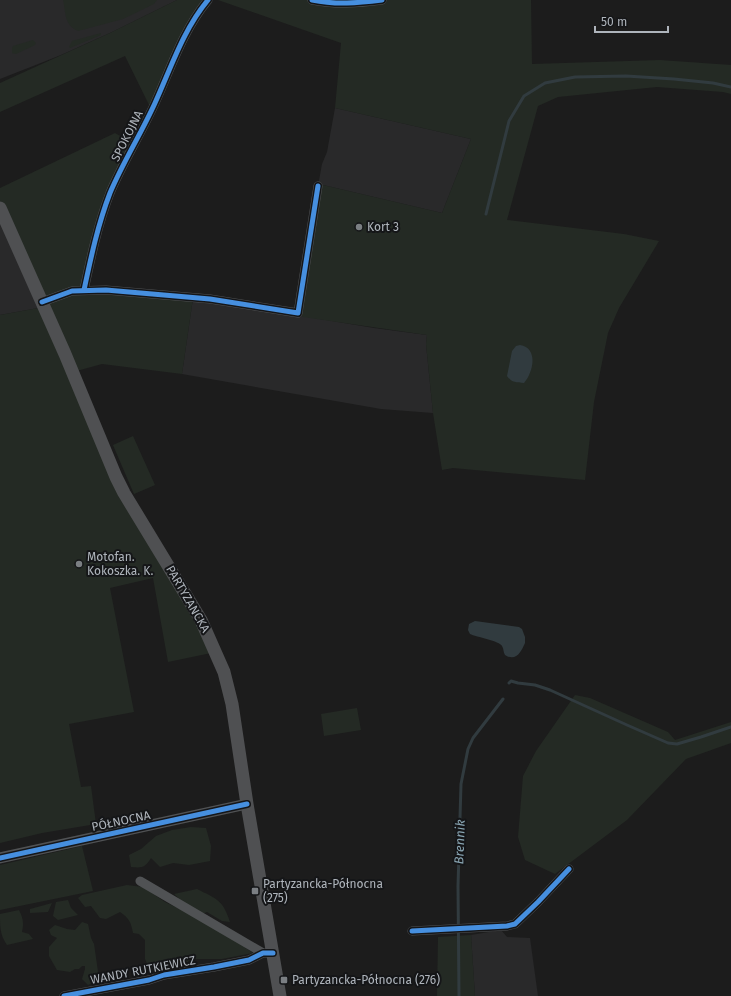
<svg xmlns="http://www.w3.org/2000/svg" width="731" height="996" font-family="'Fira Sans',sans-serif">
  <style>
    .built { fill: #29292a }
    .green { fill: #242a24 }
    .water { fill: #313b3f }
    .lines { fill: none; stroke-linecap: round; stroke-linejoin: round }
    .stream { stroke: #313b3f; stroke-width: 3 }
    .minor { stroke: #505254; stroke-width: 9 }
    .tertiary { stroke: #505254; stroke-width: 11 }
    .secondary { stroke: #4f5052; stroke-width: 13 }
    .cycleway-casing { stroke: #151618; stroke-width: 8 }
    .cycleway { stroke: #468fdf; stroke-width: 5 }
    .poi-dot { fill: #7b7f83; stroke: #151618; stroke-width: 1.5 }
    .labels { text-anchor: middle; stroke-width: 4; stroke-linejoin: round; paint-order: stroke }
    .street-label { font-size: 12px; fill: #aeb4bb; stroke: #151618 }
    .poi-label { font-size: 12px; fill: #aeb4bb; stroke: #151618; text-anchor: start }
    .water-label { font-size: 13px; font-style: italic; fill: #89a5b2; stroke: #151618 }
  </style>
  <rect width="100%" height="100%" fill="#1c1c1c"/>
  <!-- built -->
  <path class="built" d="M 0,0 L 177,0 L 110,33 L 61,55 L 0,79 Z
    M 335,108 L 471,139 L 442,213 L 323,185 L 318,186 L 322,164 L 327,152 Z
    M 0,208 L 44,307 L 0,315 Z
    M 193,298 L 374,328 L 427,335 L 426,344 L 433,413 L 381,409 L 182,374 Z
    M 501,930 L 507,937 L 530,938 L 538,996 L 475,996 L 471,935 Z"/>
  <!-- green -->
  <path class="green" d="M 63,0 L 157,0 L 154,4 L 123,19 L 78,31 C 64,25 66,13 63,0 Z
    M 177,0 L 208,0 L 152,111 L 125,56 L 0,112 L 0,83 L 110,33 Z
    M 218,0 L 531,0 L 532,64 L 660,60 L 731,65 L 731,94 L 723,92 L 657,87 L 558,97 L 538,106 L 507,220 L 624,234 L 659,241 L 619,308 L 608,333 L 594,402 L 585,480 L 453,468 L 442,470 L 433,413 L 426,344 L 427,335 L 303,317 L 298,313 L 318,186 L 323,185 L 442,213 L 471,139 L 335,108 L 341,43 Z
    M 101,33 L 101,35 L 70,48 L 69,47 L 72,41 Z
    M 33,40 L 36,43 L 35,45 L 16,54 L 12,53 L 12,48 L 13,46 Z
    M 115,133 L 134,144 L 116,181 L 84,290 L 193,298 L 182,374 L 102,364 L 73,372 L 116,477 L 216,652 L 168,662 L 153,578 L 110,588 L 134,712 L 69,724 L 81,787 L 91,786 L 96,824 L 42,833 L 0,843 L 0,315 L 44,307 L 0,208 L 0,188 Z
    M 133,436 L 155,485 L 134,494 L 113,445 Z
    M 575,695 L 590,698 L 668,732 L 675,740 L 731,722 L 731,743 L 686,759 L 627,820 L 555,874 L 525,860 L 518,837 L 523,776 L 536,751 Z
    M 357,708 L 361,730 L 324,736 L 321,714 Z
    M 191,827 L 206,828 L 211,846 L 210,861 L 189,865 L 173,863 L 160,867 L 151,858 C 145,868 142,868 131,867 L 129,855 L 141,849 L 156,836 L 172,830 Z
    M 82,846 L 93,891 L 0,910 L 0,865 Z
    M 127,885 L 143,887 L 165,902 L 188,913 L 234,940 L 253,953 L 222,959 L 195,959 L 173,968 L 155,971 L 150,970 L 145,959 L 145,940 L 139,934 L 133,933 C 131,922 129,918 120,912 L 106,919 L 100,918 L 91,906 L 85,907 L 78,898 L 82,895 Z
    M 197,889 C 217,899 223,900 230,922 L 222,921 L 207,912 L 202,914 L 184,903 L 174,894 Z
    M 68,900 L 71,908 L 78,915 L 58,920 L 53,916 L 56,902 Z
    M 52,903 L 48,912 L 30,913 L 30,909 Z
    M 19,910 C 23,918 24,923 22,932 L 29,934 L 33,939 L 7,945 C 0,935 0,927 0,914 Z
    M 82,922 L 88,924 L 91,938 L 94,944 L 98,972 L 98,981 L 88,985 L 82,979 L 85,969 L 85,966 L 82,966 L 79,969 L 75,969 L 70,972 L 57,970 L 49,956 L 49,947 L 57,938 L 51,935 L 49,930 L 55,925 L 67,929 L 75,930 Z
    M 471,935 L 475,996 L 437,996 L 438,937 Z"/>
  <!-- water -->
  <path class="water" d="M 520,345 C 539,348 533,373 524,383 C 516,383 511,382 507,376 L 512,351 L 516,346 Z
    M 475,621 L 519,627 L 522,629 L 525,637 L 525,643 C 521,652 516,662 505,655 C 503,652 504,649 502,646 C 500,641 476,637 470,634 L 468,630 L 469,624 Z"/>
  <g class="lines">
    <!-- stream -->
    <path class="stream" d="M 486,214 L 509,121 L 524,96 L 545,83 L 575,77 L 626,76 L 674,79 L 713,83 L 731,87
      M 509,683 L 511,681 L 518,683 L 535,685 L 550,690 L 627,725 L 668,743 L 677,744 L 701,737 L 731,727
      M 459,996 L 458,886 L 461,784 L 468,749 L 473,738 L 503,699"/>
    <!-- minor -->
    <path class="minor" d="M 312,0 C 336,5 358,3 382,0
      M 84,290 C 91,257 98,224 110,193 C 123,162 141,134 155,103 C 171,68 183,30 208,0
      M 42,302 L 72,291 L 106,290 L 210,299 L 298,313 L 318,186
      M 140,881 L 263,953
      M 412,931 L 507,926 L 515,924 L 538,902 L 569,869
      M 64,996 L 149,980 L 164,975 L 214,967 L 249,960 L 263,953 L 273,953"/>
    <!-- tertiary -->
    <path class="tertiary" d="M 0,858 L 247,804"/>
    <!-- secondary -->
    <path class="secondary" d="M 0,208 L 65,354 L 116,477 L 124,493 L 201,620 L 224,672 L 232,704 L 247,804 L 280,996"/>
    <defs>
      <path id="cycleway" d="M 312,0 C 336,5 358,3 382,0
        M 84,290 C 91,257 98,224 110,193 C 123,162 141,134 155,103 C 171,68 183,30 208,0
        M 42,302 L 72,291 L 106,290 L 210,299 L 298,313 L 318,186
        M 0,858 L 247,804
        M 412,931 L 507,926 L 515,924 L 538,902 L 569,869
        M 64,996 L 149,980 L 164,975 L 214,967 L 249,960 L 263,953 L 273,953"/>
    </defs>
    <!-- cycleway casing -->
    <use href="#cycleway" class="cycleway-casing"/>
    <!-- cycleway -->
    <use href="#cycleway" class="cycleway"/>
  </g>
  <!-- markers -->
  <g class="poi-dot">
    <circle cx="359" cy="227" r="4"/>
    <circle cx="79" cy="564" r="4"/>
    <rect x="251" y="887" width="8" height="8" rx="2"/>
    <rect x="280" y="976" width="8" height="8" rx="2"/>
  </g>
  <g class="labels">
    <!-- street labels -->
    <g class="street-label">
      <text transform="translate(127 136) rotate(-63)" y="4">SPOKOJNA</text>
      <text transform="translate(188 599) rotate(60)" y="4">PARTYZANCKA</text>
      <text transform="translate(121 821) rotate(-12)" y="4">PÓŁNOCNA</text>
      <text transform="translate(143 970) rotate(-11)" y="4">WANDY RUTKIEWICZ</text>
    </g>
    <!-- poi labels -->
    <g class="poi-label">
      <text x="367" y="231">Kort 3</text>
      <text x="87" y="561">Motofan.<tspan x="87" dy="14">Kokoszka. K.</tspan></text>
      <text x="263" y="888">Partyzancka-Północna<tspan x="263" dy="14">(275)</tspan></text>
      <text x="292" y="984">Partyzancka-Północna (276)</text>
    </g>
    <!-- water labels -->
    <g class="water-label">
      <text transform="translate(459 842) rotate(-88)" y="5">Brennik</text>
    </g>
  </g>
  <!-- scale -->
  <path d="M595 26v6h73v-6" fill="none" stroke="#aeb4bb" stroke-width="2"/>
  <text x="601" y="26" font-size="12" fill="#aeb4bb" stroke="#151618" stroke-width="3" paint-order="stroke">50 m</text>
</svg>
